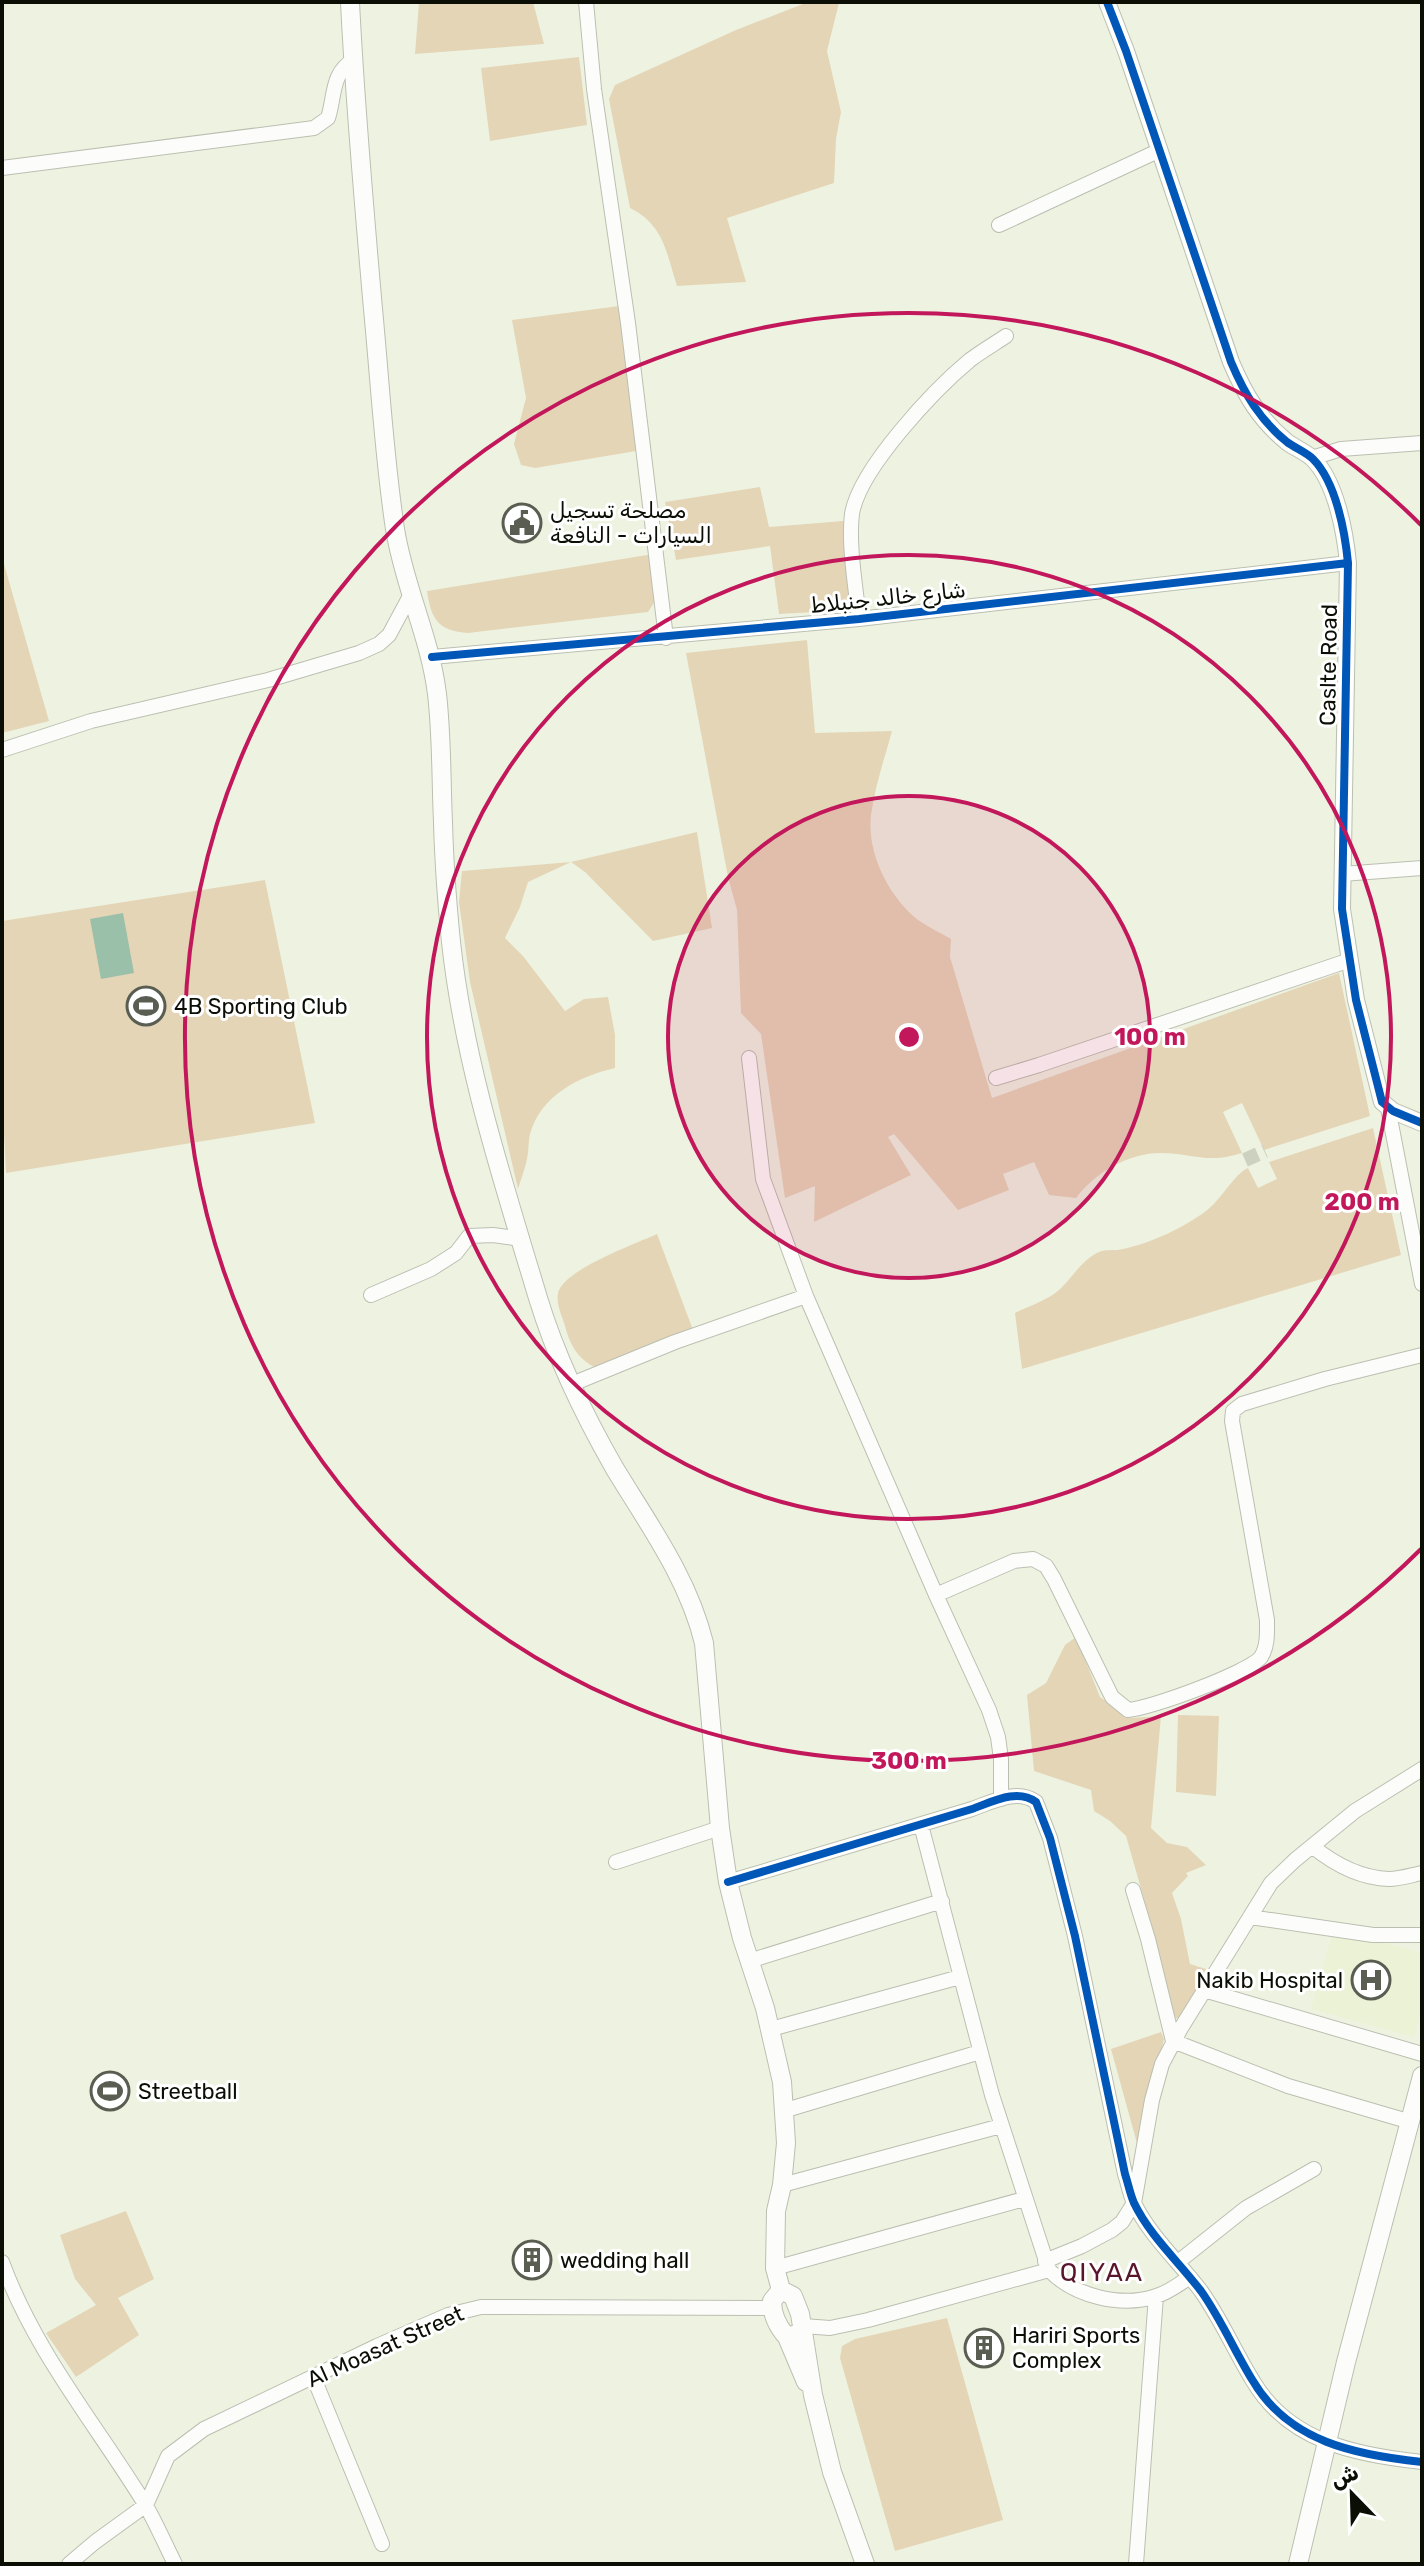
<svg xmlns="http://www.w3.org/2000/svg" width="1424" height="2566" font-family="Rubik,'Noto Sans Arabic',sans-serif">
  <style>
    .built { fill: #ebf2d5 }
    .green { fill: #e4d5b7 }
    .water { fill: #9ac0aa }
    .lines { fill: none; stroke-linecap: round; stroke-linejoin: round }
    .minor-tunnel { stroke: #ccd1c0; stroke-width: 14; stroke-dasharray: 14 7; stroke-linecap: butt }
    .minor-casing { stroke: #bbbfb1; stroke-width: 16 }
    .tertiary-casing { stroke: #bbbfb1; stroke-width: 18 }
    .secondary-casing { stroke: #bbbfb1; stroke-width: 20 }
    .minor { stroke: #fcfdfa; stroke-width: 14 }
    .tertiary { stroke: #fcfdfa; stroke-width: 16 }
    .secondary { stroke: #fcfdfa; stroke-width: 18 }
    .cycleway-casing { stroke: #fff; stroke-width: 13 }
    .cycleway { stroke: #0057b8; stroke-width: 8 }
    .ring { fill: none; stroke: #c2185b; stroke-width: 4 }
    .labels { text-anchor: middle; stroke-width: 6; stroke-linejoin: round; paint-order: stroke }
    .poi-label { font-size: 22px; fill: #0b0e05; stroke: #fff; text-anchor: start }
    .street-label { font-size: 22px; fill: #0b0e05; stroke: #fff }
    .quarter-label { font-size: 26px; letter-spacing: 2px; fill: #59152a; stroke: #fff }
    .centre { fill: #c2185b; stroke: #fff; stroke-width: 4 }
    .ring-label { font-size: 24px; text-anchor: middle; font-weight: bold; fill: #c2185b; stroke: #fff; stroke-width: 6; stroke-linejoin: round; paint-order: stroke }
  </style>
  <rect width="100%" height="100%" fill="#eef3e1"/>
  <!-- built -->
  <path class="built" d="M 1334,1929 L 1422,1953 L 1422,2007 L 1414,2037 L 1311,2009 Z"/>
  <!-- green -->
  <path class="green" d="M 419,2 L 533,2 L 544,44 L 415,54 Z
    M 808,2 L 839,3 L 827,51 L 841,112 L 836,139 L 834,183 L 727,218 L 746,282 L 677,286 C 666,252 664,225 630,208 L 609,99 L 615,85 L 736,30 Z
    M 579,57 L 587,125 L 490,141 L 481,68 Z
    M 619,306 L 636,451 L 535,468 L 521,465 L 514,444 L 526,398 L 512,320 Z
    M 760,487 L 769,527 L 843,521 L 852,610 L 779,614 L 770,546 L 676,560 L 665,502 Z
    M 653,554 L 657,598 L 648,612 L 468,633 C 438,631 431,619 427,591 Z
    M 2,557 L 49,721 L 2,733 Z
    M 807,640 L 815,733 L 892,731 C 885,757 876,783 872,809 C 864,849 888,896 918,920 C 928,927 941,933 951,939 L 950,957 L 992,1098 L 1339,973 L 1370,1116 L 1264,1150 L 1242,1103 L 1223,1112 L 1242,1153 C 1234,1155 1225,1158 1217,1158 C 1199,1159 1180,1153 1161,1153 C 1128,1153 1096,1172 1076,1198 L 1049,1195 L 1034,1162 L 1003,1174 L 1009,1190 L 958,1210 L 894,1134 L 888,1137 L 911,1175 L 814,1222 L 815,1186 L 785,1198 L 761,1034 L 741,1013 L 737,910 L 728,877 L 686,653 Z
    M 697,832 L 712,928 L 653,941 L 585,872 L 571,862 L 528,882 L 520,907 L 505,938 L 523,956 L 565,1011 L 584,999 L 608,997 L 615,1035 L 615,1068 C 580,1076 541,1095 530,1134 C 528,1142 529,1151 527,1159 C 525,1169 521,1179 518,1189 L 470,982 L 459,902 L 462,871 L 571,862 Z
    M 265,880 L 315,1123 L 6,1173 L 2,1091 L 2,921 Z
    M 1373,1128 L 1401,1255 L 1022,1369 L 1015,1313 C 1027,1307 1042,1302 1054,1294 C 1070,1283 1080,1260 1099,1252 C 1106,1249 1115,1251 1123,1249 C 1151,1243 1183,1228 1206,1211 C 1221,1200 1235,1173 1248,1168 L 1258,1188 L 1277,1179 L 1269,1162 Z
    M 657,1234 L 693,1330 L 594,1367 C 575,1356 570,1344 564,1323 C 561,1314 556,1303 558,1293 C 563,1270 635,1244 657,1234 Z
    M 1076,1637 L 1100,1697 L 1130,1718 L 1161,1716 L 1151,1828 L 1167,1843 L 1187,1847 L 1206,1865 L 1186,1873 L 1188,1876 L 1172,1893 L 1181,1919 L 1190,1964 L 1206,1969 L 1209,1974 L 1179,2019 L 1171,2016 L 1144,1899 L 1126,1836 L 1110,1821 L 1094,1811 L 1091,1790 L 1034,1771 L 1027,1695 L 1046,1683 L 1065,1645 Z
    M 1178,1715 L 1219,1716 L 1216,1796 L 1176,1792 Z
    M 1161,2032 L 1164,2039 L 1138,2147 L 1111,2049 Z
    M 126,2211 L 154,2279 L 118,2298 L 139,2335 L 76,2377 L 46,2333 L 96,2305 L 75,2279 L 60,2235 Z
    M 947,2318 L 1003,2520 L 895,2551 L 840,2358 L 842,2346 L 855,2339 Z"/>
  <!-- water -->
  <path class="water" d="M 123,913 L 134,973 L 101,979 L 90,919 Z"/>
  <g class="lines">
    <!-- minor-tunnel -->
    <path class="minor-tunnel" d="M 1245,1160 L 1265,1151"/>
    <defs>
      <path id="minor" d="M 586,2 L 594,89 L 628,323 L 666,638
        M 2,168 L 314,128 L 328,118 C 335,97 331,72 354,60
        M 999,225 L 1158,151
        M 1312,458 L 1341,449 L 1422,443
        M 859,619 C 856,589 848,544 852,514 C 859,469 935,389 970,360 C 982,351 994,344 1006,336
        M 432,657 L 859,619 L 1348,563
        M 2,750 L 91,721 L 268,680 L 359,653 L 379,644 L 389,635 L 410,596
        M 1342,874 L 1422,868
        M 749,1058 L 763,1179 L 806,1296
        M 996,1078 L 1039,1065 L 1350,960
        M 1388,1108 L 1422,1284
        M 371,1295 L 431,1269 L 456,1253 L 469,1236 L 493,1235 L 522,1239
        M 572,1384 L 675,1342 L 806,1296 L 936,1595 L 989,1710 L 998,1737 L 1001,1759 L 1001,1799
        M 936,1595 L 1014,1561 L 1033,1559 L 1046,1566 L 1054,1579 L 1112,1697 L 1128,1710 C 1149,1709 1250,1672 1261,1657 C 1268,1646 1267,1632 1267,1620 L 1232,1421 L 1233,1411 L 1242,1404 L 1325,1379 L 1422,1355
        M 921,1825 L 992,2095 L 1049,2270 C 1074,2296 1121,2308 1156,2296 C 1168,2293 1179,2284 1190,2277
        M 1312,1846 C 1334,1864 1360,1878 1389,1879 C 1400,1879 1412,1875 1422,1873
        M 616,1862 L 720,1828
        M 728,1882 L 972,1809 C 992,1802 1017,1788 1036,1802 L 1050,1838 L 1075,1936 L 1125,2174 C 1128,2183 1130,2194 1134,2203 C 1150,2236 1179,2262 1201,2291 C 1221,2319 1235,2352 1253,2381 C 1289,2442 1356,2455 1422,2462
        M 1133,1890 L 1148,1939 L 1173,2041 L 1288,2086 L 1411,2122
        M 1250,1917 L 1373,1935 L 1422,1935
        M 749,1961 L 942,1901
        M 1204,1990 L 1422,2054
        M 771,2029 L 960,1977
        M 786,2110 L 980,2052
        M 782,2185 L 1001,2126
        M 1045,2261 L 1082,2246 L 1112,2230 L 1122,2222 L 1134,2203 L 1152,2100 L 1162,2064 L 1181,2028 L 1271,1883 L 1295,1860 L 1355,1811 L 1422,1769
        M 2,2262 C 35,2352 95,2423 145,2504 C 156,2523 165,2544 175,2564
        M 1178,2262 L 1246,2208 L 1314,2169
        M 775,2268 L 1024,2199
        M 803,2326 L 830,2328 L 868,2320 L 1049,2270
        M 313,2376 L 382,2544
        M 69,2564 L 95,2542 L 146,2505 L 168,2456 L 204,2429 L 377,2346 L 448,2315 L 481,2307 L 772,2308
        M 1136,2564 L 1156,2296"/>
      <path id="tertiary" d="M 1107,2 L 1126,51 L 1231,362 C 1245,395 1260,420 1287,442 C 1295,448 1306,452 1313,459 C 1336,482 1345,532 1348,563 L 1342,909 L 1356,1000 L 1382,1102 L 1393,1111 L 1422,1123"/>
      <path id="secondary" d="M 350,2 C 355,104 364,207 373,309 C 380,382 384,456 395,529 C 404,586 430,637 437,694 C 442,737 441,780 443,822 C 444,862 447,902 451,942 C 464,1063 503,1181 538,1298 C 556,1357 584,1415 615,1469 C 649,1525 688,1578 704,1643 L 720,1828 L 728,1882 L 742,1938 L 765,2008 L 782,2082 L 786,2143 L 782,2185 L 776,2211 L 775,2268 L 781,2290
        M 781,2290 L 793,2296 L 800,2314 L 803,2332 L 787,2337 C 777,2326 772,2315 772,2301 Z
        M 803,2332 L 813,2395 L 832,2472 L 865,2564
        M 787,2337 L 806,2382
        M 1298,2564 L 1346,2362 L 1422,2076"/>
    </defs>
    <!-- minor casing -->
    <use href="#minor" class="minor-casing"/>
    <!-- tertiary casing -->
    <use href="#tertiary" class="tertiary-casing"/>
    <!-- secondary casing -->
    <use href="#secondary" class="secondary-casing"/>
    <!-- minor -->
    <use href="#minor" class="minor"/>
    <!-- tertiary -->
    <use href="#tertiary" class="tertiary"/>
    <!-- secondary -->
    <use href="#secondary" class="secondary"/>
    <defs>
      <path id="cycleway" d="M 1107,2 L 1126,51 L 1231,362 C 1245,395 1260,420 1287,442 C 1295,448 1306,452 1313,459 C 1336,482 1345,532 1348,563 L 1342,909 L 1356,1000 L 1382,1102 L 1393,1111 L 1422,1123
        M 432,657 L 859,619 L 1348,563
        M 728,1882 L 972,1809 C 992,1802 1017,1788 1036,1802 L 1050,1838 L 1075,1936 L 1125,2174 C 1128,2183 1130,2194 1134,2203 C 1150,2236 1179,2262 1201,2291 C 1221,2319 1235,2352 1253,2381 C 1289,2442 1356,2455 1422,2462"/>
    </defs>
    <!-- cycleway casing -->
    <use href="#cycleway" class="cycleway-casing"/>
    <!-- cycleway -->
    <use href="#cycleway" class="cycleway"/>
  </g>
  <!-- distance rings -->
  <circle cx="909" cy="1037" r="241" fill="#c2185b" fill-opacity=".12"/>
  <g class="ring">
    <circle cx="909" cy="1037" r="241"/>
    <circle cx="909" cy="1037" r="482"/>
    <path d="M1421 1549A724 724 0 1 1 1421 525"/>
  </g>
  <!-- icons -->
  <defs>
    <symbol id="civic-ring" viewBox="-11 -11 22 22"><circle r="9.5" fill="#fff" stroke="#5a5e52" stroke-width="1.5"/><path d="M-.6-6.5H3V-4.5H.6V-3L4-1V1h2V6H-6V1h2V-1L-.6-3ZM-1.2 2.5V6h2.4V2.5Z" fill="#5a5e52"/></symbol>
    <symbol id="stadium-ring" viewBox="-11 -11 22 22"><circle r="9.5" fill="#fff" stroke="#5a5e52" stroke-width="1.5"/><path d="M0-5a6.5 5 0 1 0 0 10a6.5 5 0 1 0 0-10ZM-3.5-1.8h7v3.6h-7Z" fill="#5a5e52"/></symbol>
    <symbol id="hospital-ring" viewBox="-11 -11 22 22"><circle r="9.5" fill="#fff" stroke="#5a5e52" stroke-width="1.5"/><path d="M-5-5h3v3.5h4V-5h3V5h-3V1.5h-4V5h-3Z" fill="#5a5e52"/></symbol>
    <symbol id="building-ring" viewBox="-11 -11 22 22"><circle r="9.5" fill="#fff" stroke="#5a5e52" stroke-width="1.5"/><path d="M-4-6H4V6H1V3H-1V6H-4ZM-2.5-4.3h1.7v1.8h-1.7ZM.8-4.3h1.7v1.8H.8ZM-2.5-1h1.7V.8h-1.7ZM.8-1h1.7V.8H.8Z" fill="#5a5e52"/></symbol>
  </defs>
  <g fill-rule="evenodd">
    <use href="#civic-ring" x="500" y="501" width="44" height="44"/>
    <use href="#stadium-ring" x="124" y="984" width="44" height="44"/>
    <use href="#hospital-ring" x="1349" y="1958" width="44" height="44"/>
    <use href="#stadium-ring" x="88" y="2069" width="44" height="44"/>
    <use href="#building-ring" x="510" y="2238" width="44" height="44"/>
    <use href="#building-ring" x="962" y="2326" width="44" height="44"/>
  </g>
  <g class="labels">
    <!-- poi labels -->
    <g class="poi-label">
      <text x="550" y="518">مصلحة تسجيل<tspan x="550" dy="25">السيارات - النافعة</tspan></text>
      <text x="174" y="1014">4B Sporting Club</text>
      <text x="1343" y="1988" text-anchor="end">Nakib Hospital</text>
      <text x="138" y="2099">Streetball</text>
      <text x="560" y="2268">wedding hall</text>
      <text x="1012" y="2343">Hariri Sports<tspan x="1012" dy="25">Complex</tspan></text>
    </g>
    <!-- street labels -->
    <g class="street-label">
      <text transform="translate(888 597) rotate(-6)" y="8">شارع خالد جنبلاط</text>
      <text transform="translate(1328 665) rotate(-89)" y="8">Caslte Road</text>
      <text transform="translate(385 2346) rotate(-24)" y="8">Al Moasat Street</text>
    </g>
    <!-- quarter labels -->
    <g class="quarter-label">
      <text x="1102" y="2281">QIYAA</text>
    </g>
  </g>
  <circle cx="909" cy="1037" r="12" class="centre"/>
  <g class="ring-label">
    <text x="1150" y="1045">100 m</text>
    <text x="1362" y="1210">200 m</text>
    <text x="909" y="1769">300 m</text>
  </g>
  <!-- border -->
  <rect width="1424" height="2566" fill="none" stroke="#0b0e05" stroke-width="8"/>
  <!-- north arrow -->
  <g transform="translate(1352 2494) rotate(337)" stroke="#ffffff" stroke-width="6" paint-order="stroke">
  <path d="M0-6L14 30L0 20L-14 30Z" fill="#0b0e05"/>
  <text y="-12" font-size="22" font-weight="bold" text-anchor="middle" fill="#0b0e05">ش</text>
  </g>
</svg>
